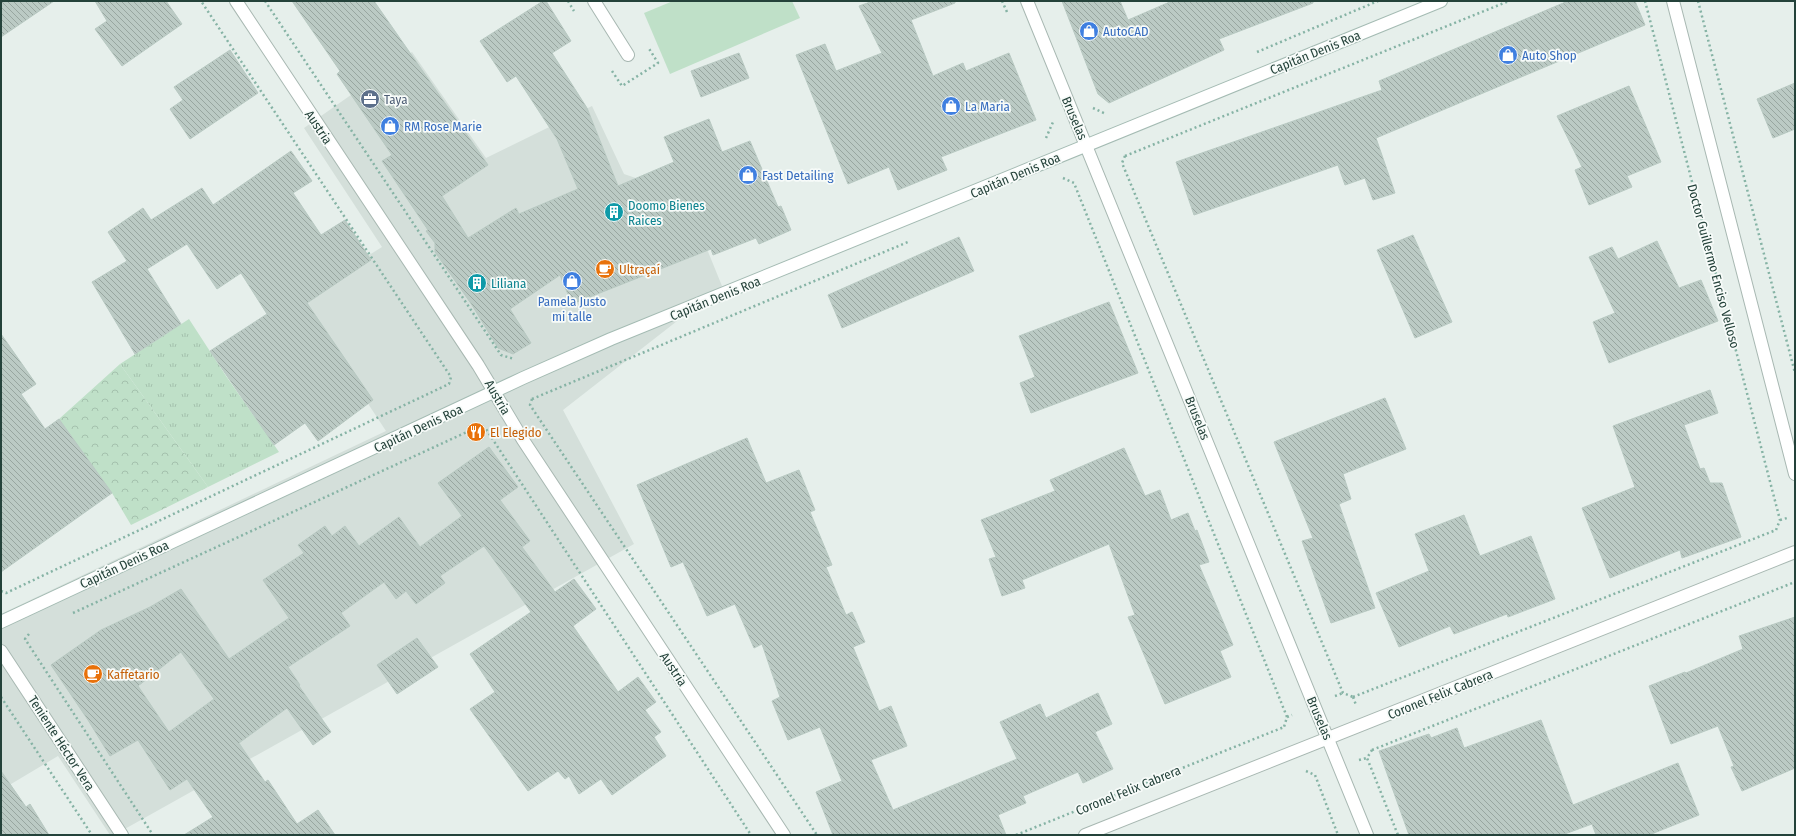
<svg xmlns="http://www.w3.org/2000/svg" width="1796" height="836" font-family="'Fira Sans Condensed',sans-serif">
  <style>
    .built { fill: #d4dfda }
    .grass { fill: url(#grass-tufts) }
    .forest { fill: url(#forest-crowns) }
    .garden { fill: #bfe0c8 }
    .building { fill: url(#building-back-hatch); stroke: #b8c9c2; fill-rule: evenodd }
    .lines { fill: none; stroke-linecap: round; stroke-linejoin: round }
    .minor-casing { stroke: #a8b8b2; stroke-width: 14 }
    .secondary-casing { stroke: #a4bbb3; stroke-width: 14 }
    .path { stroke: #86b3a5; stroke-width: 2.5; stroke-dasharray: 2 3; stroke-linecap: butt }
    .minor { stroke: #fff; stroke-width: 12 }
    .secondary { stroke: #fff; stroke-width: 12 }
    .labels { text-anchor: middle; stroke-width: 3.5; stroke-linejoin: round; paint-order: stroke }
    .shop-label { font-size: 13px; fill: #366cbe; stroke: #f7fbf9; text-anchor: start }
    .street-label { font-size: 13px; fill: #24423a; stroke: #f7fbf9 }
    .service-label { font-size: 13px; fill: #4e5e75; stroke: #f7fbf9; text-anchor: start }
    .culture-label { font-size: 13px; fill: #0d838f; stroke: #f7fbf9; text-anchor: start }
    .food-label { font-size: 13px; fill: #c56008; stroke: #f7fbf9; text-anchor: start }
  </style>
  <defs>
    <pattern id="grass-tufts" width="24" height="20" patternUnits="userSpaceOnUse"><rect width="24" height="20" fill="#bfe0c8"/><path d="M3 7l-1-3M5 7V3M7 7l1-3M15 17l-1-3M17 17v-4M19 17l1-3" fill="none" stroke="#a4c1ad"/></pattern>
    <pattern id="forest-crowns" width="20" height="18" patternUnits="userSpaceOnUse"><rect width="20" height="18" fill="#bfe0c8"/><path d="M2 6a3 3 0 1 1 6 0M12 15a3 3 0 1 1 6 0" fill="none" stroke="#a4c1ad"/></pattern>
    <pattern id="building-back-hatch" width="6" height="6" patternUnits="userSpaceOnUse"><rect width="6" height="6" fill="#bbcac4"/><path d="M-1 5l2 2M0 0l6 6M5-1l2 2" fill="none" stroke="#98a6a0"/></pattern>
  </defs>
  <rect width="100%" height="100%" fill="#e6efeb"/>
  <!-- built -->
  <path class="built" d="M 412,52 L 486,158 L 592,106 L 624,174 L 685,195 L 722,286 L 563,410 L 634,544 L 114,835 L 110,835 L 58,756 L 1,790 L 1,614 L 386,431 L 299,299 L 382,247 L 304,128 Z"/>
  <!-- grass -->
  <path class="grass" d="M 189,319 L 226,376 L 279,452 L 208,487 L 120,364 Z"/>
  <!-- forest -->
  <path class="forest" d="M 120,364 L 208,487 L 131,525 L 112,493 L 59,419 Z"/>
  <!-- garden -->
  <path class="garden" d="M 673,1 L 792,1 L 800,18 L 670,74 L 644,13 Z"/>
  <!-- building -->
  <path class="building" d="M 1,1 L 54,1 L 1,37 Z
    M 95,1 L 166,1 L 182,24 L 122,66 L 95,29 L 107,21 Z
    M 292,1 L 374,1 L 488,165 L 442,196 L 468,238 L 516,208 L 519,214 L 578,189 L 557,139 L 516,76 L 507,82 L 480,41 L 543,1 L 546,1 L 571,41 L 552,53 L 587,108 L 618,186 L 674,162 L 664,137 L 709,119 L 722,152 L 750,141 L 778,207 L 781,206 L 791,230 L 759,244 L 756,238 L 713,255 L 711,249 L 572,304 L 560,275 L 510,309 L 531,343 L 513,354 L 498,348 L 472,305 L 435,252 L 435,243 L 426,231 L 428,230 L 382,161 L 392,155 L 337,74 L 340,71 Z
    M 873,1 L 955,1 L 955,3 L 911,20 L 933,76 L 963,63 L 966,71 L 1009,53 L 1036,120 L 941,157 L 947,170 L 898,190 L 889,167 L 848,184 L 796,55 L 825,44 L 836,71 L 882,53 L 859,6 Z
    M 1062,1 L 1120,1 L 1128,20 L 1172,1 L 1313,1 L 1313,3 L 1219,39 L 1224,50 L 1109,103 L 1098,94 Z
    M 1568,1 L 1635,1 L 1645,25 L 1376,138 L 1395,193 L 1373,200 L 1365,178 L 1345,185 L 1338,165 L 1194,215 L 1176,162 L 1382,90 L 1379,81 Z
    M 230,50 L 258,93 L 190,139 L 170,109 L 183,100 L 174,87 Z
    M 739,53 L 749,78 L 701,97 L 691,71 Z
    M 1795,83 L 1795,129 L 1773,138 L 1757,99 Z
    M 1629,86 L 1661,162 L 1627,176 L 1632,187 L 1589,205 L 1575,170 L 1582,167 L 1557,116 Z
    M 291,151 L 312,181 L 293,193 L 321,235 L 345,220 L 371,260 L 307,303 L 373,400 L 318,441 L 305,423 L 274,445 L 210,351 L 267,314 L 241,273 L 217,289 L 187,244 L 147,269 L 181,324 L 135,354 L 92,282 L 127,261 L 108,232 L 143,208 L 151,220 L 202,188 L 213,205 Z
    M 1413,235 L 1452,322 L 1415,338 L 1377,250 Z
    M 959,237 L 974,271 L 842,328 L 828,295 Z
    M 1657,241 L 1679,288 L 1701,280 L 1718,321 L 1609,363 L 1593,322 L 1615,313 L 1589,257 L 1612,247 L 1618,259 Z
    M 1109,302 L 1138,373 L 1031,413 L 1020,383 L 1035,377 L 1019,336 Z
    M 1,334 L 36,384 L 21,394 L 45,429 L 59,419 L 112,493 L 1,572 Z
    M 1710,390 L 1718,413 L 1684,425 L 1700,469 L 1704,468 L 1710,483 L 1722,483 L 1741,537 L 1682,558 L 1680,550 L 1610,578 L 1582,508 L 1635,487 L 1613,426 Z
    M 1385,398 L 1406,449 L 1343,474 L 1351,499 L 1339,504 L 1375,608 L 1331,623 L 1302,541 L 1313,538 L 1274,442 Z
    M 747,438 L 766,483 L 799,470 L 815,510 L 810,512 L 832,565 L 826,567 L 846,615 L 852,612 L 865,642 L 853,647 L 879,711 L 891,706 L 907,746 L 871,760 L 893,810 L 1017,759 L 1000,722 L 1040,704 L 1046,718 L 1098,693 L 1112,724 L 1095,732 L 1113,769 L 1083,783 L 1078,772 L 1023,796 L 1026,803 L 998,815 L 1006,835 L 833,835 L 816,792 L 842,781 L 820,727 L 788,740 L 772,701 L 780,697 L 762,644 L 754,648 L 735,604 L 707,616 L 683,562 L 671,567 L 637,485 Z
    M 489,447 L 518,487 L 500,500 L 530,541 L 522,547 L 555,592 L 574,579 L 596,609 L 573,626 L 618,692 L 638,677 L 656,702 L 645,710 L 661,732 L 654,737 L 666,756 L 612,795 L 601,779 L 579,794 L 569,776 L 565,779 L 558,771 L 528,791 L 470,709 L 495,692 L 470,654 L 531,612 L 484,546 L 440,576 L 445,583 L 416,604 L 406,591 L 396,599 L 384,582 L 341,613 L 350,626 L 288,667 L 300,685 L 299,686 L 331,732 L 313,745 L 287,708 L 239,743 L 265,782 L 268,780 L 297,824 L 318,810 L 335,835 L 184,835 L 213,817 L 187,779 L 170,790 L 138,740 L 110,756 L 88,720 L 51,665 L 101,630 L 150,607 L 181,589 L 229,659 L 289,618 L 263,580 L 304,553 L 298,545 L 325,526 L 332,536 L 345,526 L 359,546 L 399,517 L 420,547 L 462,516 L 438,483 ZM 181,652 L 214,699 L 169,732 L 138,686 Z
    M 1124,448 L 1145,496 L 1160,490 L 1171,520 L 1188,513 L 1195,531 L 1197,530 L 1209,562 L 1199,565 L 1233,645 L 1220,651 L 1231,677 L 1165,704 L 1128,617 L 1135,615 L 1109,544 L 1022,580 L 1025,588 L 1002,596 L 989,559 L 996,557 L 981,520 L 1055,491 L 1050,480 Z
    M 1464,515 L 1480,556 L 1531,536 L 1555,599 L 1508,617 L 1507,614 L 1454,634 L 1450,626 L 1399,647 L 1376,593 L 1429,571 L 1415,534 Z
    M 1795,617 L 1795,768 L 1742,791 L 1731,767 L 1734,766 L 1718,726 L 1671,744 L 1649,686 L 1685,672 L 1686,673 L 1743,649 L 1739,636 Z
    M 417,638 L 438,667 L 397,694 L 377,665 Z
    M 1541,720 L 1573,805 L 1678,763 L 1699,815 L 1649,835 L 1596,835 L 1592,824 L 1562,835 L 1409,835 L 1379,751 L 1429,734 L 1431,738 L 1457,728 L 1464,748 Z
    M 1,771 L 26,807 L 30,804 L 49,835 L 1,835 Z"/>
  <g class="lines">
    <defs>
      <path id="minor" d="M 236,1 L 478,365 L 523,440 L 784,835
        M 594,1 L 628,55
        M 1027,1 L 1367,835
        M 1673,1 L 1795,474
        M 1,651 L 122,835
        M 1085,835 L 1795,552"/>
      <path id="secondary" d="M 1,622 L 523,378 L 611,339 L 1441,1"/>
    </defs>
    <!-- minor casing -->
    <use href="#minor" class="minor-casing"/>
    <!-- secondary casing -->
    <use href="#secondary" class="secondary-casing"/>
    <!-- path -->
    <path class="path" d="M 265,1 L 501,355 L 514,359
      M 568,1 L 574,11
      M 1002,1 L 1007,12
      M 1645,1 L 1780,520 L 1776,530
      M 1698,1 L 1795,373
      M 1257,52 L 1378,1
      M 612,71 L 622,86 L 658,63 L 648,47
      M 1093,108 L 1106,114
      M 1046,138 L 1053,122
      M 1125,156 L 1122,163 L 1343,693 L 1353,697
      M 1125,156 L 1509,1
      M 1063,178 L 1074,183 L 1287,717 L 1284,727
      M 532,399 L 908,242
      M 532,399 L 530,405 L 817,835
      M 1780,520 L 1787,518
      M 1,591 L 6,593 L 449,384 L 451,377 L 201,1
      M 73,613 L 480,426 L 486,429 L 751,835
      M 29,634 L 25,639 L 153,835
      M 1335,696 L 1343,693
      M 1,697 L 92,835
      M 1353,697 L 1776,530
      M 1353,697 L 1356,705
      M 1287,717 L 1292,715
      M 1372,750 L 1795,582
      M 1372,750 L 1367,758 L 1398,835
      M 1359,760 L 1367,758
      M 1306,771 L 1315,775 L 1338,835
      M 1016,835 L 1284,727"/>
    <!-- minor -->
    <use href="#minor" class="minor"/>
    <!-- secondary -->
    <use href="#secondary" class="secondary"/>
  </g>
  <!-- icons -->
  <defs>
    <symbol id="shop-disc" viewBox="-11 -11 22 22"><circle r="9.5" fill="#3f7fe0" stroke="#f7fbf9"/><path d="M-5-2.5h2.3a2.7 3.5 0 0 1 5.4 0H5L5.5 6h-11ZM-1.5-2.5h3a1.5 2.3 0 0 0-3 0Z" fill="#fff"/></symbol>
    <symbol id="office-disc" viewBox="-11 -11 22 22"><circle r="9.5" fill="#5c6f8a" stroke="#f7fbf9"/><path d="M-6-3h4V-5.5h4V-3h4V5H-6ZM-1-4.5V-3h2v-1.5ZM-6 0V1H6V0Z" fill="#fff"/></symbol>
    <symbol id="building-disc" viewBox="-11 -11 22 22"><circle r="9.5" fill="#0f9aa8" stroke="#f7fbf9"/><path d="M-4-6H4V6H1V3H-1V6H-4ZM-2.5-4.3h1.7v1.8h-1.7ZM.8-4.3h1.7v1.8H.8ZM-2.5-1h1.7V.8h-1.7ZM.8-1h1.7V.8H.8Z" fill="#fff"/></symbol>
    <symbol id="cafe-disc" viewBox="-11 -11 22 22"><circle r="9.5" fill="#e8710a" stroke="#f7fbf9"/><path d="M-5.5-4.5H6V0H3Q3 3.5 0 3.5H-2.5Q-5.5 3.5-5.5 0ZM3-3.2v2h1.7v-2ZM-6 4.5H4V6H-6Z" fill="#fff"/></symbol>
    <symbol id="restaurant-disc" viewBox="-11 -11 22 22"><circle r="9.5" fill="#e8710a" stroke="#f7fbf9"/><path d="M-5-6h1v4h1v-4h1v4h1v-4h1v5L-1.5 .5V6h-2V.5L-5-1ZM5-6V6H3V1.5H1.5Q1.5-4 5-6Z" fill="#fff"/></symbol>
  </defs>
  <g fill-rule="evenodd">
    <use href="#shop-disc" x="1078" y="20" width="22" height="22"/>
    <use href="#shop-disc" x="1497" y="44" width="22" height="22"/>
    <use href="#office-disc" x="359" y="88" width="22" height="22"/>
    <use href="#shop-disc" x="940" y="95" width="22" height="22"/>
    <use href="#shop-disc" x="379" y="115" width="22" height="22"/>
    <use href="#shop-disc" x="737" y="164" width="22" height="22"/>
    <use href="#building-disc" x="603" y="201" width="22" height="22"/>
    <use href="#cafe-disc" x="594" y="258" width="22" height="22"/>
    <use href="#shop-disc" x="561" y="270" width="22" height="22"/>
    <use href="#building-disc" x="466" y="272" width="22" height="22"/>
    <use href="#restaurant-disc" x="465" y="421" width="22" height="22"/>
    <use href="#cafe-disc" x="82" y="663" width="22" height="22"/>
  </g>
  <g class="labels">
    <!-- shop labels -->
    <g class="shop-label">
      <text x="1103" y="36">AutoCAD</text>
      <text x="1522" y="60">Auto Shop</text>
      <text x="965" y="111">La Maria</text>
      <text x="404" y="131">RM Rose Marie</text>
      <text x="762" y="180">Fast Detailing</text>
      <text x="572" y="306" text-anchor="middle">Pamela Justo<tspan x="572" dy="15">mi talle</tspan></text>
    </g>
    <!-- street labels -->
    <g class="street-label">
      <text transform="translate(1315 52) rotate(-22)" y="5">Capitán Denis Roa</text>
      <text transform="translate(1075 118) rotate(67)" y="5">Bruselas</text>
      <text transform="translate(319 127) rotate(56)" y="5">Austria</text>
      <text transform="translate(1015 175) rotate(-23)" y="5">Capitán Denis Roa</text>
      <text transform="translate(1714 266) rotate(75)" y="5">Doctor Guillermo Enciso Velloso</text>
      <text transform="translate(715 298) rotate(-22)" y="5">Capitán Denis Roa</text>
      <text transform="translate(498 397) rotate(60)" y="5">Austria</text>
      <text transform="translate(1198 418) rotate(68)" y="5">Bruselas</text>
      <text transform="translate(418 428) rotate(-25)" y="5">Capitán Denis Roa</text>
      <text transform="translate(124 564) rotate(-25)" y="5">Capitán Denis Roa</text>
      <text transform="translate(674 669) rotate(56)" y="5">Austria</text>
      <text transform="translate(1440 694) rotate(-22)" y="5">Coronel Felix Cabrera</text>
      <text transform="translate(1320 718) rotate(67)" y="5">Bruselas</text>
      <text transform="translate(62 743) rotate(57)" y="5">Teniente Héctor Vera</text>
      <text transform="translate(1128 790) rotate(-22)" y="5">Coronel Felix Cabrera</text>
    </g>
    <!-- service labels -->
    <g class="service-label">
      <text x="384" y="104">Taya</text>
    </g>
    <!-- culture labels -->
    <g class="culture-label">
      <text x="628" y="210">Doomo Bienes<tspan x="628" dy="15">Raices</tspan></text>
      <text x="491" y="288">Liliana</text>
    </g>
    <!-- food labels -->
    <g class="food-label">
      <text x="619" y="274">Ultraçaí</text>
      <text x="490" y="437">El Elegido</text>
      <text x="107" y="679">Kaffetario</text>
    </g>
  </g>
  <!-- border -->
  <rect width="1796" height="836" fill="none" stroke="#24423a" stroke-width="4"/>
</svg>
